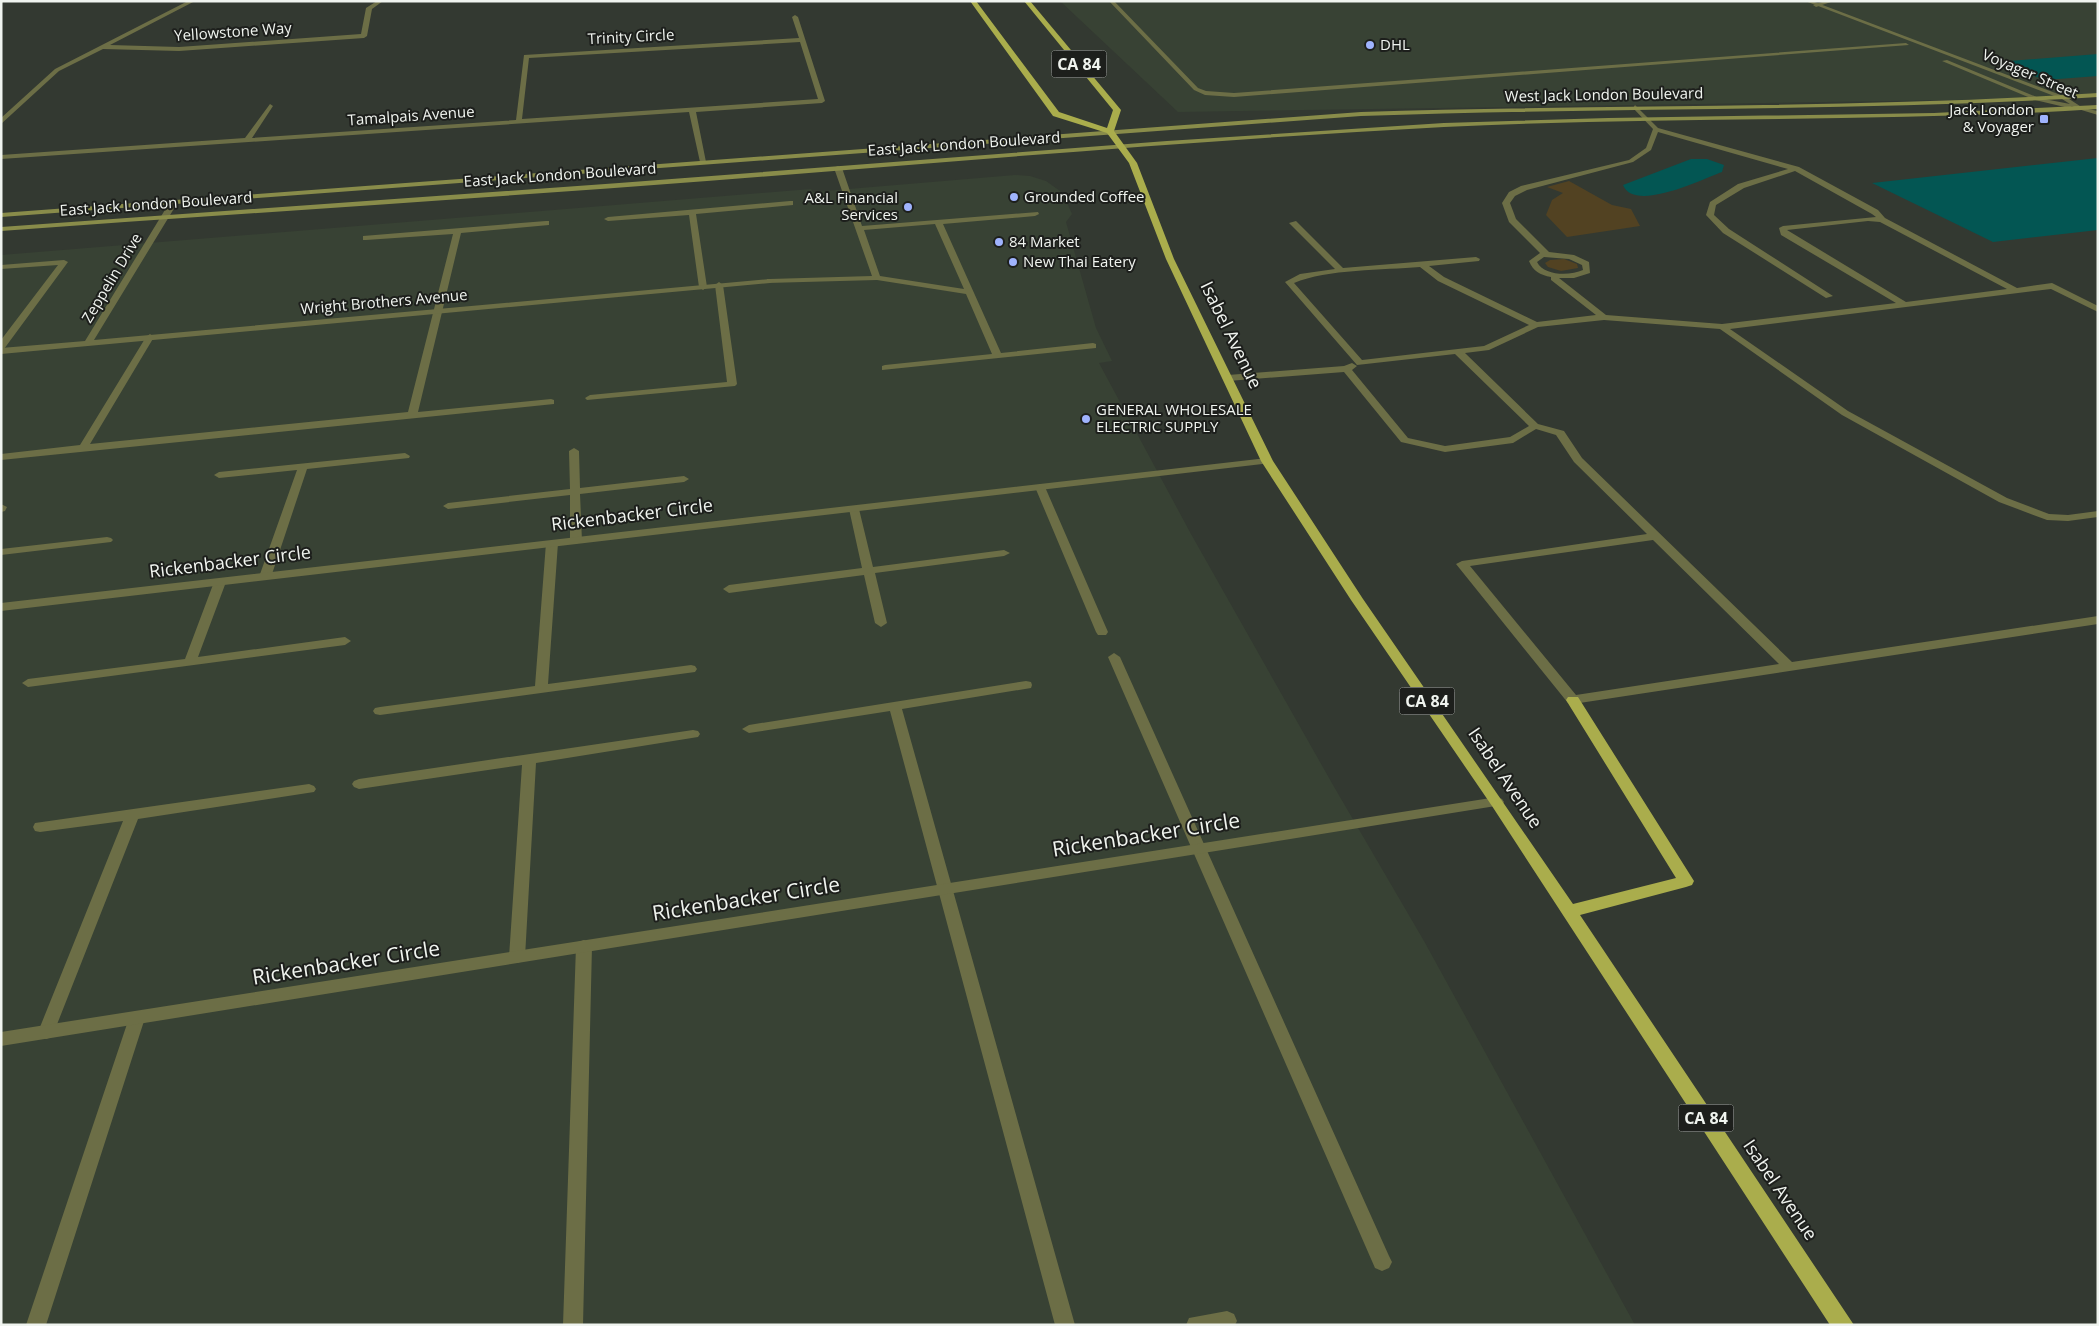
<svg xmlns="http://www.w3.org/2000/svg" width="2099" height="1326" font-family="'Open Sans',sans-serif">
  <style>
    .built { fill: #384234 }
    .green { fill: #524222 }
    .water { fill: #035653 }
    .lines { fill: none; stroke-linecap: round; stroke-linejoin: round }
    .service { fill: #6c6e46; fill-rule: evenodd }
    .minor { fill: #6c6e46; fill-rule: evenodd }
    .tertiary { fill: #6c6e46; fill-rule: evenodd }
    .secondary { fill: #898c4a; fill-rule: evenodd }
    .trunk { fill: #aaad4c; fill-rule: evenodd }
    .poi-dot { fill: #9fb3fd; stroke: #1d1f1c; stroke-width: 2 }
    .labels { text-anchor: middle; stroke-width: 4; stroke-linejoin: round; paint-order: stroke }
    .far-street-label { font-size: 15px; fill: #f0f4ef; stroke: #1d1f1c }
    .far-poi-label { font-size: 15px; fill: #f0f4ef; stroke: #1d1f1c; text-anchor: start }
    .shield { fill: #1d1f1c; stroke: #b1b4b0; stroke-width: 1 }
    .shield-label { font-size: 16px; font-weight: bold; fill: #f0f4ef }
    .street-label { font-size: 18px; fill: #f0f4ef; stroke: #1d1f1c }
    .near-street-label { font-size: 21px; fill: #f0f4ef; stroke: #1d1f1c }
  </style>
  <rect width="100%" height="100%" fill="#333931"/>
  <!-- built -->
  <path class="built" d="M 1060,1 L 2098,1 L 2098,93 L 2020,99 L 1178,112 Z
    M 1015,175 L 1030,176 L 1046,181 L 1060,191 L 1064,196 L 1072,214 L 1066,222 L 1096,328 L 1112,361 L 1099,363 L 1191,534 L 1333,785 L 1424,941 L 1635,1325 L 1,1325 L 1,255 L 811,189 L 813,192 Z"/>
  <!-- green -->
  <path class="green" d="M 1569,181 L 1612,205 L 1631,209 L 1640,226 L 1567,237 L 1546,215 L 1552,200 L 1563,193 L 1547,187 Z
    M 1564,259 L 1577,264 L 1578,268 L 1561,271 L 1548,267 L 1545,263 L 1550,260 Z"/>
  <!-- water -->
  <path class="water" d="M 2098,54 L 2098,76 L 2045,80 L 1997,62 Z
    M 2098,158 L 2098,230 L 1993,242 L 1872,183 Z
    M 1691,159 L 1707,159 L 1724,165 L 1722,172 C 1703,179 1634,213 1623,185 Z"/>
  <g class="lines">
    <!-- service -->
    <path class="service" d="M 1109,1 L 1114,1 L 1198,88 L 1206,91 L 1234,93 L 1906,43 L 1909,45 L 1234,97 L 1205,95 L 1194,90 Z
      M 1825,1 L 1834,1 L 1816,7 L 1813,5 Z
      M 1635,105 L 1658,128 L 1799,167 L 1878,210 L 1885,218 L 2017,288 L 2052,283 L 2098,306 L 2098,312 L 2051,289 L 1730,329 L 1848,411 L 2007,498 L 2049,514 L 2068,515 L 2098,511 L 2098,517 L 2068,521 L 2047,520 L 1999,502 L 1842,415 L 1720,329 L 1604,320 L 1538,327 L 1489,350 L 1465,353 L 1538,424 L 1564,431 L 1582,458 L 1792,662 L 2098,616 L 2098,624 L 1573,704 L 1568,703 L 1456,564 L 1462,561 L 1647,534 L 1574,462 L 1556,435 L 1536,429 L 1513,443 L 1445,452 L 1401,442 L 1344,372 L 1228,381 L 1223,378 L 1228,375 L 1344,366 L 1352,363 L 1357,366 L 1352,370 L 1408,438 L 1445,446 L 1510,437 L 1529,426 L 1455,354 L 1357,365 L 1285,282 L 1300,274 L 1335,269 L 1289,223 L 1296,221 L 1343,268 L 1476,257 L 1480,259 L 1479,261 L 1429,266 L 1444,277 L 1537,322 L 1596,315 L 1551,280 L 1551,277 C 1540,275 1533,271 1529,261 L 1540,253 L 1509,222 L 1502,203 L 1509,192 L 1521,186 L 1629,160 L 1646,148 L 1653,129 L 1633,108 ZM 1658,132 L 1788,169 L 1738,184 L 1710,202 L 1706,215 L 1723,233 L 1826,298 L 1833,296 L 1729,229 L 1714,215 L 1716,205 L 1744,188 L 1795,171 L 1872,214 L 1876,217 L 1783,226 L 1779,228 L 1781,235 L 1896,303 L 1722,324 L 1606,315 L 1559,278 L 1574,278 L 1590,273 L 1589,262 L 1574,255 L 1549,252 L 1516,219 L 1510,203 L 1515,196 L 1527,190 L 1633,162 L 1651,150 ZM 1868,221 L 1880,222 L 2007,289 L 1906,302 L 1787,230 ZM 1544,257 L 1569,259 L 1582,265 L 1583,270 C 1570,276 1544,276 1537,262 ZM 1420,267 L 1438,281 L 1529,325 L 1484,346 L 1362,360 L 1294,283 C 1327,269 1384,270 1420,267 ZM 1653,540 L 1779,664 L 1576,695 L 1470,566 Z
      M 2078,107 L 2098,111 L 2098,115 L 2078,109 Z
      M 838,166 L 842,168 L 862,226 L 1038,212 L 1039,214 L 1035,216 L 943,224 L 1001,353 L 1093,343 L 1096,344 L 1096,348 L 882,370 L 882,366 L 885,365 L 992,354 L 966,294 L 877,280 L 767,283 L 767,279 L 770,279 L 872,276 L 834,168 ZM 935,224 L 964,289 L 880,276 L 864,230 Z
      M 790,201 L 793,201 L 793,205 L 696,214 L 707,287 L 703,290 L 699,287 L 689,215 L 608,221 L 604,219 L 608,217 Z
      M 546,221 L 549,221 L 549,225 L 461,233 L 418,412 L 551,399 L 554,400 L 554,404 L 1,460 L 1,454 L 80,445 L 146,337 L 150,334 L 154,337 L 90,444 L 408,412 L 453,234 L 366,240 L 363,240 L 363,236 Z
      M 64,260 L 68,262 L 4,349 L 1,350 L 1,340 L 58,265 L 1,269 L 1,265 Z
      M 719,282 L 723,285 L 737,384 L 735,386 L 587,400 L 585,398 L 590,395 L 727,382 L 715,285 Z
      M 574,448 L 579,451 L 580,488 L 684,476 L 689,479 L 684,482 L 580,494 L 582,541 L 576,544 L 570,541 L 570,495 L 448,509 L 443,506 L 448,503 L 570,489 L 569,451 Z
      M 405,453 L 410,456 L 409,458 L 307,469 L 271,577 L 265,580 L 259,577 L 297,470 L 219,478 L 214,475 L 219,472 Z
      M 1040,484 L 1045,487 L 1108,632 L 1106,635 L 1098,635 L 1096,632 L 1035,487 Z
      M 1,504 L 7,507 L 5,511 L 1,512 Z
      M 854,506 L 859,509 L 873,567 L 1004,550 L 1010,553 L 1004,556 L 875,573 L 887,623 L 881,627 L 875,623 L 864,575 L 729,593 L 723,589 L 729,585 L 862,568 L 849,509 Z
      M 107,537 L 111,538 L 113,540 L 111,542 L 1,555 L 1,549 Z
      M 552,540 L 558,543 L 548,684 L 691,665 L 695,666 L 697,669 L 695,672 L 380,715 L 375,714 L 373,711 L 375,708 L 380,707 L 535,686 L 546,543 Z
      M 220,579 L 226,582 L 198,657 L 345,637 L 351,641 L 345,645 L 28,687 L 22,683 L 28,679 L 185,659 L 214,582 Z
      M 1114,653 L 1120,657 L 1389,1256 L 1392,1262 L 1389,1268 L 1382,1271 L 1375,1268 L 1108,657 Z
      M 1026,681 L 1031,682 L 1032,685 L 1031,688 L 902,709 L 1075,1325 L 1055,1325 L 890,711 L 749,733 L 742,729 L 749,725 Z
      M 693,730 L 698,731 L 700,734 L 698,737 L 536,763 L 525,957 L 523,961 L 517,963 L 511,961 L 509,957 L 522,765 L 359,789 L 354,787 L 352,784 L 354,781 L 359,779 Z
      M 309,784 L 314,786 L 316,789 L 314,792 L 138,819 L 54,1032 L 52,1037 L 46,1039 L 40,1037 L 38,1032 L 123,821 L 40,832 L 35,831 L 33,827 L 35,823 Z
      M 584,940 L 590,942 L 592,946 L 583,1325 L 563,1325 L 576,946 L 578,942 Z
      M 137,1011 L 143,1013 L 145,1018 L 46,1325 L 26,1325 L 129,1018 L 131,1013 Z
      M 1227,1311 L 1234,1314 L 1237,1321 L 1235,1325 L 1186,1325 L 1189,1318 Z"/>
    <!-- minor -->
    <path class="minor" d="M 188,1 L 195,1 L 110,45 L 179,47 L 361,34 L 366,8 L 377,1 L 383,1 L 372,9 L 367,36 L 364,38 L 179,51 L 103,49 L 59,71 L 1,124 L 1,118 L 55,69 Z
      M 1805,1 L 1812,1 L 2066,97 L 2083,108 L 2080,110 L 2072,106 L 2069,108 L 2035,100 L 1942,61 L 1947,60 L 2039,98 L 2070,104 L 2062,99 Z
      M 795,15 L 798,17 L 825,101 L 822,103 L 696,112 L 706,162 L 703,164 L 700,162 L 689,112 L 1,159 L 1,155 L 245,138 L 270,104 L 273,106 L 252,138 L 516,120 L 524,55 L 799,38 L 792,17 ZM 800,42 L 818,99 L 522,119 L 529,58 Z
      M 171,200 L 178,202 L 94,340 L 770,279 L 774,281 L 770,283 L 1,354 L 1,348 L 85,341 Z
      M 1267,458 L 1271,459 L 1271,463 L 1,611 L 1,603 Z
      M 1497,797 L 1502,799 L 1504,802 L 1502,805 L 1,1046 L 1,1032 Z"/>
    <!-- tertiary -->
    <path class="tertiary" d="M 1,1 L 4,1 L 2,3 Z"/>
    <!-- secondary -->
    <path class="secondary" d="M 2098,93 L 2098,97 C 1852,112 1607,107 1361,116 L 1,217 L 1,213 L 1361,112 C 1607,104 1852,109 2098,93 Z
      M 2098,105 L 2098,109 C 1880,123 1662,116 1444,127 C 1198,140 952,162 707,181 C 472,199 236,214 1,231 L 1,227 L 619,183 L 1167,141 L 1444,123 L 1608,118 L 1934,113 Z"/>
    <!-- trunk -->
    <path class="trunk" d="M 970,1 L 976,1 L 1059,112 L 1107,128 L 1113,110 L 1024,1 L 1030,1 L 1121,110 L 1114,131 L 1137,163 L 1174,259 L 1273,461 L 1363,599 L 1573,904 L 1676,878 L 1566,700 L 1568,697 L 1578,697 L 1694,881 L 1692,885 L 1686,887 L 1580,915 L 1854,1325 L 1830,1325 L 1492,806 L 1351,600 L 1261,461 L 1166,259 L 1129,163 L 1107,133 L 1053,116 Z"/>
  </g>
  <!-- markers -->
  <g class="poi-dot">
    <circle cx="1370" cy="45" r="5"/>
    <rect x="2039" y="114" width="10" height="10" rx="2.5"/>
    <circle cx="1014" cy="197" r="5"/>
    <circle cx="908" cy="207" r="5"/>
    <circle cx="999" cy="242" r="5"/>
    <circle cx="1013" cy="262" r="5"/>
    <circle cx="1086" cy="419" r="5"/>
  </g>
  <g class="labels">
    <!-- far-street labels -->
    <g class="far-street-label">
      <text transform="translate(233 32) rotate(-4)" y="5">Yellowstone Way</text>
      <text transform="translate(631 37) rotate(-3)" y="5">Trinity Circle</text>
      <text transform="translate(2030 74) rotate(23)" y="5">Voyager Street</text>
      <text transform="translate(1604 95) rotate(-1)" y="5">West Jack London Boulevard</text>
      <text transform="translate(411 116) rotate(-4)" y="5">Tamalpais Avenue</text>
      <text transform="translate(964 144) rotate(-4)" y="5">East Jack London Boulevard</text>
      <text transform="translate(560 175) rotate(-4)" y="5">East Jack London Boulevard</text>
      <text transform="translate(156 204) rotate(-4)" y="5">East Jack London Boulevard</text>
      <text transform="translate(112 278) rotate(-59)" y="5">Zeppelin Drive</text>
      <text transform="translate(384 302) rotate(-5)" y="5">Wright Brothers Avenue</text>
    </g>
    <!-- far-poi labels -->
    <g class="far-poi-label">
      <text x="1380" y="50">DHL</text>
      <text x="2034" y="115" text-anchor="end">Jack London<tspan x="2034" dy="17">&amp; Voyager</tspan></text>
      <text x="1024" y="202">Grounded Coffee</text>
      <text x="898" y="203" text-anchor="end">A&amp;L Financial<tspan x="898" dy="17">Services</tspan></text>
      <text x="1009" y="247">84 Market</text>
      <text x="1023" y="267">New Thai Eatery</text>
      <text x="1096" y="415">GENERAL WHOLESALE<tspan x="1096" dy="17">ELECTRIC SUPPLY</tspan></text>
    </g>
    <!-- shield labels -->
    <g class="shield">
      <rect x="1051.5" y="50.5" width="55" height="27" rx="4"/>
      <rect x="1399.5" y="687.5" width="55" height="27" rx="4"/>
      <rect x="1678.5" y="1104.5" width="55" height="27" rx="4"/>
    </g>
    <g class="shield-label">
      <text x="1079" y="70">CA 84</text>
      <text x="1427" y="707">CA 84</text>
      <text x="1706" y="1124">CA 84</text>
    </g>
    <!-- street labels -->
    <g class="street-label">
      <text transform="translate(1231 335) rotate(64)" y="6">Isabel Avenue</text>
      <text transform="translate(632 515) rotate(-7)" y="6">Rickenbacker Circle</text>
      <text transform="translate(230 562) rotate(-7)" y="6">Rickenbacker Circle</text>
      <text transform="translate(1505 778) rotate(56)" y="6">Isabel Avenue</text>
      <text transform="translate(1780 1190) rotate(56)" y="6">Isabel Avenue</text>
    </g>
    <!-- near-street labels -->
    <g class="near-street-label">
      <text transform="translate(1146 835) rotate(-9)" y="7">Rickenbacker Circle</text>
      <text transform="translate(746 899) rotate(-9)" y="7">Rickenbacker Circle</text>
      <text transform="translate(346 963) rotate(-9)" y="7">Rickenbacker Circle</text>
    </g>
  </g>
  <!-- border -->
  <rect width="2099" height="1326" fill="none" stroke="#f0f4ef" stroke-width="5"/>
</svg>
